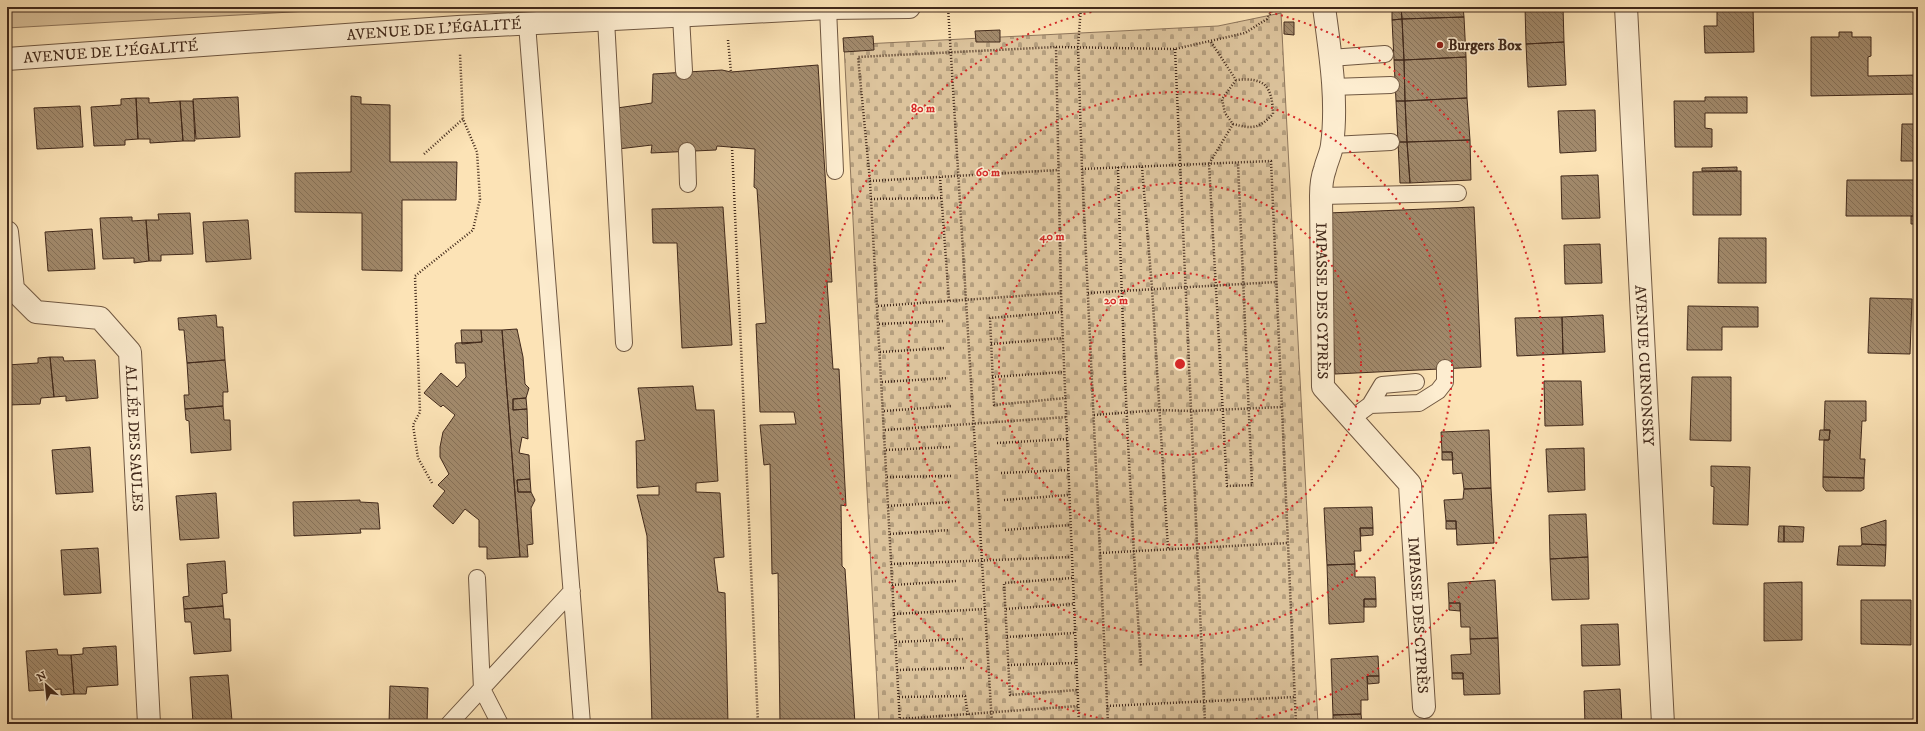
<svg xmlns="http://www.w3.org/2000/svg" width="1925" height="731" font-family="'IM FELL DW Pica',serif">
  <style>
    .cemetery { fill: url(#cemetery-stones); stroke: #8e765c }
    .pitch { fill: #dcc39c; stroke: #8e765c }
    .building { fill: url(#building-back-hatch); stroke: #41291b }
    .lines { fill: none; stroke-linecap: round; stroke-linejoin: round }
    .lane-casing { stroke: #705842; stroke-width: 18 }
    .street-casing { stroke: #705842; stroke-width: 24 }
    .path { stroke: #41291b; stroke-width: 2.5; stroke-dasharray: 1 2; stroke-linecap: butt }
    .lane { stroke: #fdedd0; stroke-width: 16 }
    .street { stroke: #fdedd0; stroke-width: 22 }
    .ring { fill: none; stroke: #d62828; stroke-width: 2; stroke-dasharray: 2 4 }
    .poi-dot { fill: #8f2418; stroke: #fdedd0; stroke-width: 1.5 }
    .labels { text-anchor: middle; stroke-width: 3; stroke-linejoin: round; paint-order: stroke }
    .street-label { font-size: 15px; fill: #41291b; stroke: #fdedd0 }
    .poi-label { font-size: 15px; font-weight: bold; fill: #41291b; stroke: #fdedd0; text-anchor: start }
    .centre { fill: #d62828; stroke: #fdedd0; stroke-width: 2 }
    .ring-label { font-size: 12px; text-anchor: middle; font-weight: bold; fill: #d62828; stroke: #fdedd0; stroke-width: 3; stroke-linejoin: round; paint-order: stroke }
  </style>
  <defs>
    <pattern id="cemetery-stones" width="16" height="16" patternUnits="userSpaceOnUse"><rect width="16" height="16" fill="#dcc39c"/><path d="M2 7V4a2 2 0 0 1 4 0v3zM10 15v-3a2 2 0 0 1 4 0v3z" fill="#b49e7e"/></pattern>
    <pattern id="building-back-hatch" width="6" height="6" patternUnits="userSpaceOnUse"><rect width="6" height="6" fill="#a28a6c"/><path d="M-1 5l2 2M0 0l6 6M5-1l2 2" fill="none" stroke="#867158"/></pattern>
  </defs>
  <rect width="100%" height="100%" fill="#fce3b6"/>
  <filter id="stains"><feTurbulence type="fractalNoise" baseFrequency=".005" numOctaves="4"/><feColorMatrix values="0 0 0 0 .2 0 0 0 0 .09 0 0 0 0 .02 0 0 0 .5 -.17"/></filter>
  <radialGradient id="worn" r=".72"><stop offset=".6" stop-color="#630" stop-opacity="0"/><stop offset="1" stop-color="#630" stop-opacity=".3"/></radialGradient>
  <!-- cemetery -->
  <path class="cemetery" d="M 1281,13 L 1318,724 L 879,724 L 844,45 L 1218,26 Z"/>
  <!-- pitch -->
  <path class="pitch" d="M 7,7 L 380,7 L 7,28 Z"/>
  <!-- building -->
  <path class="building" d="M 1392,7 L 1401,7 L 1402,19 L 1392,20 Z
    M 1401,7 L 1463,7 L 1464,17 L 1402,19 Z
    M 1525,7 L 1563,7 L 1564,42 L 1526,44 Z
    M 1717,7 L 1753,7 L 1754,52 L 1705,53 L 1704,26 L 1717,26 Z
    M 1464,17 L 1466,57 L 1404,60 L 1402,19 Z
    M 1402,19 L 1404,60 L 1394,60 L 1392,20 Z
    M 1284,22 L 1294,22 L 1294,35 L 1284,34 Z
    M 1000,30 L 1000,42 L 976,42 L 975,31 Z
    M 1839,32 L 1852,32 L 1852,37 L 1871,37 L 1871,56 L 1868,57 L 1868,76 L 1918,75 L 1918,94 L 1811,96 L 1811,37 L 1839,37 Z
    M 873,36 L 874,50 L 844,52 L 843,38 Z
    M 1564,42 L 1566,85 L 1528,87 L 1526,44 Z
    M 1466,57 L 1467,98 L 1405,101 L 1404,60 Z
    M 1394,60 L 1404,60 L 1405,101 L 1396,101 Z
    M 818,65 L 832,282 L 827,282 L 833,369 L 839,369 L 846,506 L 841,505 L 842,566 L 845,569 L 855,724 L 780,724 L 778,573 L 772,574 L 770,464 L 764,465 L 760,425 L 796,424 L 794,412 L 760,412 L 756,324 L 766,323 L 757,189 L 754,187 L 755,149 L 717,146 L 716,150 L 651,153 L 652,145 L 618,149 L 617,108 L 652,103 L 653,74 L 722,70 L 731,72 Z
    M 351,96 L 361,97 L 361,104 L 390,105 L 390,162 L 457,162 L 456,200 L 402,200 L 402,271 L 362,270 L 362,213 L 295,212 L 295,173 L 351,172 Z
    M 238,97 L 240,137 L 196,139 L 193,99 Z
    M 1705,97 L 1747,97 L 1747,113 L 1705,113 L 1705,128 L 1712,129 L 1712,147 L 1675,147 L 1674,101 L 1705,101 Z
    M 136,98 L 149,98 L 149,103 L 180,101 L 183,141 L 150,143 L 150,139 L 138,139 Z
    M 136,98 L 138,139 L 125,140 L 125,145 L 94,146 L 91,107 L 121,105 L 121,99 Z
    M 1467,98 L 1470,140 L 1407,142 L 1405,101 Z
    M 180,101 L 193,101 L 195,141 L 183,141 Z
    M 1396,101 L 1405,101 L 1407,142 L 1398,142 Z
    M 80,106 L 83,147 L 37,149 L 34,108 Z
    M 1595,110 L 1596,151 L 1560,153 L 1558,111 Z
    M 1902,124 L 1918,124 L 1918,161 L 1901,161 Z
    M 1470,140 L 1471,180 L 1410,183 L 1407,142 Z
    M 1398,142 L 1407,142 L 1410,183 L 1400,183 Z
    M 1737,167 L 1737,171 L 1702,171 L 1702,168 Z
    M 1741,171 L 1741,215 L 1693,215 L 1693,172 Z
    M 1598,175 L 1600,218 L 1562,219 L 1561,176 Z
    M 1847,180 L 1918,180 L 1918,216 L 1846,216 Z
    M 723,207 L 732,345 L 682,348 L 677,243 L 653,243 L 652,209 Z
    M 1474,207 L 1481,367 L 1335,374 L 1328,213 Z
    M 190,213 L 193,254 L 161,255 L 161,261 L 149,261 L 146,220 L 159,220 L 158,214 Z
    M 1911,216 L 1918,216 L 1918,224 L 1911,224 Z
    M 132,217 L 132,221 L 146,220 L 149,261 L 134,263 L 134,258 L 103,259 L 100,218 Z
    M 246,220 L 248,220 L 251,259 L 206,262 L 203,222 Z
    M 92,229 L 95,269 L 48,271 L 45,232 Z
    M 1719,238 L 1766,238 L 1766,283 L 1718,283 Z
    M 1600,244 L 1602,283 L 1565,284 L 1564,245 Z
    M 1870,298 L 1912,299 L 1910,354 L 1868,353 Z
    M 1688,306 L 1758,307 L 1758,327 L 1722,327 L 1722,350 L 1687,350 Z
    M 216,315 L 217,327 L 223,327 L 225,360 L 187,363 L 184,330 L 179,330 L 178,318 Z
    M 1603,315 L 1605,352 L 1563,354 L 1562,317 Z
    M 1562,317 L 1563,354 L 1517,356 L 1515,318 Z
    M 517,329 L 523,357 L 525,384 L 529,388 L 526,398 L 513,399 L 513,410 L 527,409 L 528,439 L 522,437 L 519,453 L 529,455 L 530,479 L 517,480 L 518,492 L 531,492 L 535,500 L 531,508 L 533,544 L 527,545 L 528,557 L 520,557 L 502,330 Z
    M 461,330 L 481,330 L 482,342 L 462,344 Z
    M 481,330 L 502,330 L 520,557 L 487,559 L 487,547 L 479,547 L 479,520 L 465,509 L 453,524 L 433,506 L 445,491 L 438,485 L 449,474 L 440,457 L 440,447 L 443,432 L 455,415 L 443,405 L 441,407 L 424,393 L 441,373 L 457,387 L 466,377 L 465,363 L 456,363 L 455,345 L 456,343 L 482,342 Z
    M 50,357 L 54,397 L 41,398 L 40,404 L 8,405 L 7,365 L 38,363 L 38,358 Z
    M 50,357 L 63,357 L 64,361 L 95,360 L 98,398 L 66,401 L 66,396 L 54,397 Z
    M 225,360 L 228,392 L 223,392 L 223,406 L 185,409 L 184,395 L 189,395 L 187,363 Z
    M 1692,377 L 1731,377 L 1731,441 L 1690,440 Z
    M 1544,381 L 1581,381 L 1583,425 L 1545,426 Z
    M 693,386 L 696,410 L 714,410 L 718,481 L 696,483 L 696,492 L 720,493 L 724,557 L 714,558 L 718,592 L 725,593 L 728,724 L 652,724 L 647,536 L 637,495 L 659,495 L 659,486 L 637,488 L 636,441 L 645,440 L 638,388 Z
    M 526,398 L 527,409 L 513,410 L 513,399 Z
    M 1825,401 L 1866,401 L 1866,421 L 1862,421 L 1860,459 L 1865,459 L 1864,478 L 1823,477 L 1824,440 L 1829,440 L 1830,430 L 1824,430 Z
    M 223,406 L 224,420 L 230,420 L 231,450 L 191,453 L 189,421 L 186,420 L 185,409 Z
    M 1489,430 L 1491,488 L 1464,489 L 1462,473 L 1453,474 L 1452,452 L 1442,452 L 1441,432 Z
    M 1820,430 L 1830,430 L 1829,440 L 1819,440 Z
    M 90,447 L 93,492 L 56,494 L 52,450 Z
    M 1584,448 L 1585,490 L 1548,492 L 1546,449 Z
    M 1442,452 L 1452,452 L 1453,460 L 1442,460 Z
    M 1711,466 L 1750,467 L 1748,525 L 1713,524 L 1714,487 L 1711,486 Z
    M 1823,477 L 1864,478 L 1864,489 L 1861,491 L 1826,491 L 1823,487 Z
    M 530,479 L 531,492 L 518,492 L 517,480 Z
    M 1491,488 L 1494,543 L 1457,545 L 1456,521 L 1446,521 L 1444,500 L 1463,499 L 1464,489 Z
    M 216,493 L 219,538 L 180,540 L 176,496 Z
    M 360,500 L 360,502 L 378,503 L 380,529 L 360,529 L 361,533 L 294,536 L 293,502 Z
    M 1372,507 L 1373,528 L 1360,528 L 1361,551 L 1354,551 L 1355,564 L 1327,565 L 1324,508 Z
    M 1586,514 L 1588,557 L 1550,559 L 1549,515 Z
    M 1886,520 L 1886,545 L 1862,544 L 1861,528 Z
    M 1446,521 L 1456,521 L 1456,529 L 1446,529 Z
    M 1779,526 L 1784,526 L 1784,542 L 1778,542 Z
    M 1784,526 L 1804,527 L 1803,542 L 1784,542 Z
    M 1360,528 L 1373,528 L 1373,535 L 1361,536 Z
    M 1862,544 L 1886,545 L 1885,566 L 1837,565 L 1839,546 L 1861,546 Z
    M 98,548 L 101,593 L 64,595 L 61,550 Z
    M 1588,557 L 1589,599 L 1552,600 L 1550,559 Z
    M 225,561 L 227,593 L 222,594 L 223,606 L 184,609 L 183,597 L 189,596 L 187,564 Z
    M 1355,564 L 1355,577 L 1375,577 L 1376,599 L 1364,599 L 1364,622 L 1329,624 L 1327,565 Z
    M 1495,580 L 1498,638 L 1470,639 L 1470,627 L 1461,627 L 1460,603 L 1449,603 L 1448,583 Z
    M 1802,582 L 1802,640 L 1764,641 L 1764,583 Z
    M 1364,599 L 1376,599 L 1376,607 L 1364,607 Z
    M 1861,600 L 1911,600 L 1911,645 L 1861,644 Z
    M 1449,603 L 1460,603 L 1460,611 L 1449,610 Z
    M 223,606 L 224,619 L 230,619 L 231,651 L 194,654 L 191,622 L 185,622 L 184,609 Z
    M 1618,624 L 1620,665 L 1582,666 L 1581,625 Z
    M 1498,638 L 1500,694 L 1464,695 L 1463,673 L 1452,673 L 1451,655 L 1471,654 L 1470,639 Z
    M 116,646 L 118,685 L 87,687 L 86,694 L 74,694 L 71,655 L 83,654 L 83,648 Z
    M 57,649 L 58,655 L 71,655 L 74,694 L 61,695 L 61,689 L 29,691 L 26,651 Z
    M 1378,656 L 1379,676 L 1367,676 L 1368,700 L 1361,700 L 1361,714 L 1333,715 L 1331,659 Z
    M 1452,673 L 1463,673 L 1463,679 L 1452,679 Z
    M 228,675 L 232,721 L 193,723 L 190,677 Z
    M 1367,676 L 1379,676 L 1379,683 L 1368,684 Z
    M 390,686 L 428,688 L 427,724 L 389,724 Z
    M 1620,689 L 1622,724 L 1585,724 L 1584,691 Z
    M 1361,714 L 1362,724 L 1333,724 L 1333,715 Z"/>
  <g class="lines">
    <defs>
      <path id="lane" d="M 828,8 L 835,171
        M 681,16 L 684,71
        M 606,20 L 624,343
        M 527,24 L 582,724
        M 1330,58 L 1385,54
        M 1332,87 L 1391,85
        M 1332,145 L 1391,142
        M 687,151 L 688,184
        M 1321,196 L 1458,193
        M 1370,405 L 1382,385 L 1416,382
        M 1351,419 L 1370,405 L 1419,403 L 1438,391 L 1445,382 L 1445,368
        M 477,578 L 482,689 L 500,724
        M 449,724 L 572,591"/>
      <g id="street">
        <path id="s1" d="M 1324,7 C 1330,52 1338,100 1332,145 C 1331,154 1327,160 1325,169 C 1322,177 1321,187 1321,196 L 1323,387 L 1410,484 L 1424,707"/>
        <path id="s2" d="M 1626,7 L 1663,724"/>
        <path id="s3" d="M 7,59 L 458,27 L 828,8 L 909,7"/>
        <path id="s4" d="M 7,232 L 13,289 L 36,312 L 100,318 L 130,352 L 149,724"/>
      </g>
    </defs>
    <!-- lane casing -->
    <use href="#lane" class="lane-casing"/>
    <!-- street casing -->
    <use href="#street" class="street-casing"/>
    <!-- path -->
    <path class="path" d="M 948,7 L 992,724
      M 1081,7 L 1078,46 L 1082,169 L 1108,724
      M 728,40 L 731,72
      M 1211,42 L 1236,80 C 1265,77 1272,86 1273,114 C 1259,129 1252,129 1233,124 L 1225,113 L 1222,99 L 1236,80
      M 1056,47 L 1175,49 L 1245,33 L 1267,19 L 1274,7
      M 1175,49 L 1205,724
      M 1233,124 L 1209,164 L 1227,486 L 1252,485 L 1238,163
      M 732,147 L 758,724
      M 424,154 L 463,119
      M 1118,167 C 1122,334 1130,500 1141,666
      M 1142,167 L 1152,288 L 1168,549
      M 1082,169 L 1271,161 L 1296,724
      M 940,177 L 949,301
      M 870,181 L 1058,170
      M 871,199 L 942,198
      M 1088,293 L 1276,282
      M 878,306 L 1061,293
      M 1062,312 L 990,318 L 994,405 L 1066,398
      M 879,324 L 945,321
      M 991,344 L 1063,338
      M 880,352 L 945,348
      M 992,377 L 1064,372
      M 882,382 L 948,378
      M 884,411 L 952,406
      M 1094,415 L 1159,410 L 1191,411 L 1282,407
      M 885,430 L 1067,417
      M 997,443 L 1067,439
      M 886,450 L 950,447
      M 1001,473 L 1068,470
      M 887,477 L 951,476
      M 432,483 L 418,458 L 413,425 L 420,412 L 415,276 L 473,230 L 480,199 L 477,152 L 463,119 L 460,54
      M 1004,500 L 1069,495
      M 888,506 L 951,502
      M 1005,530 L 1070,525
      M 890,534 L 950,530
      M 1100,553 L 1288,543
      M 891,564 L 1071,557
      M 1072,578 L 1004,583 L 1010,695 L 1077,690
      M 892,585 L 956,581
      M 1006,609 L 1073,604
      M 894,614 L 985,609
      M 1007,637 L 1074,633
      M 896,642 L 964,639
      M 1008,665 L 1076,663
      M 897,670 L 965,668
      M 899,697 L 965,696 L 968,715
      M 1107,706 L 1295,697
      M 900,719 L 1078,706
      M 900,724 L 870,181 L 858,57 L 1056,47 L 1061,293 L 1079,724"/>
    <!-- lane -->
    <use href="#lane" class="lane"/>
    <!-- street -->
    <use href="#street" class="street"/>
  </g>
  <!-- distance rings -->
  <g class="ring">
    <circle cx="1180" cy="364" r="91"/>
    <circle cx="1180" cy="364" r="181"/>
    <circle cx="1180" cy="364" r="272"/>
    <path d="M1133 724A363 363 0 0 1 1114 7M1246 7A363 363 0 0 1 1227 724"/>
  </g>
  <!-- markers -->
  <circle class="poi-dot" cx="1440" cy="45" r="4"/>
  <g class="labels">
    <!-- street labels -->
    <g class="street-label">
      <text dy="5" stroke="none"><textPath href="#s3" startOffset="428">AVENUE DE L'ÉGALITÉ</textPath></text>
      <text dy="5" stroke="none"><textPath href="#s3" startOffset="104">AVENUE DE L'ÉGALITÉ</textPath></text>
      <text dy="5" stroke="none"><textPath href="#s1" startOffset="296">IMPASSE DES CYPRÈS</textPath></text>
      <text dy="5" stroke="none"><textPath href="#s2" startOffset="359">AVENUE CURNONSKY</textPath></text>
      <text dy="5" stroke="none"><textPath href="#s4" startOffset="286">ALLÉE DES SAULES</textPath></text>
      <text dy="5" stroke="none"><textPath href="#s1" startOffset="644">IMPASSE DES CYPRÈS</textPath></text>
    </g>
    <!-- poi labels -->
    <g class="poi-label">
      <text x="1448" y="50">Burgers Box</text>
    </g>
  </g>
  <circle cx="1180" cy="364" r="6" class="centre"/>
  <g class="ring-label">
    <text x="923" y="112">80 m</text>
    <text x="988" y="176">60 m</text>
    <text x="1052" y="240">40 m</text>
    <text x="1116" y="304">20 m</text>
  </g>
  <!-- margin -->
  <rect width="1925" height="731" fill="none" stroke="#fce3b6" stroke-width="24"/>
  <rect x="8" y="8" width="1909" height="715" fill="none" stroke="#41291b" stroke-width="2"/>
  <rect x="12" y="12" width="1901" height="707" fill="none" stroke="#41291b"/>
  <!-- north arrow -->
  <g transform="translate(46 685) rotate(333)" stroke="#fdedd0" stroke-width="3" paint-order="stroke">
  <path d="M0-3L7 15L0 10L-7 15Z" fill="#41291b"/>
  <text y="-6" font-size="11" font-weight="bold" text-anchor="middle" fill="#41291b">N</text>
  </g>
  <rect width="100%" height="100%" filter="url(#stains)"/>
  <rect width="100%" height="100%" fill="url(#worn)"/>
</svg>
